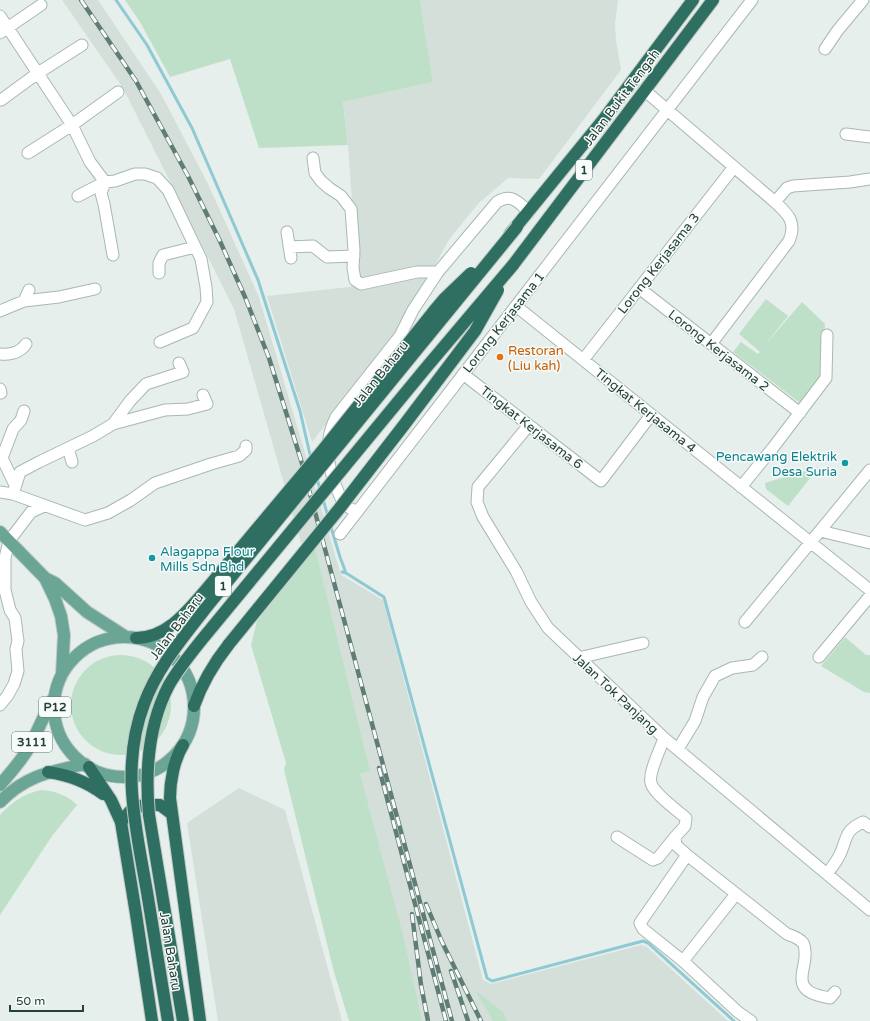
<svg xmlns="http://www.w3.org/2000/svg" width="870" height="1021" font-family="'Varela Round',sans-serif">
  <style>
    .built { fill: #d4dfda }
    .green { fill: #bfe0c8 }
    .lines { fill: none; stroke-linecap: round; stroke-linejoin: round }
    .stream { stroke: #8ec9d4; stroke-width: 3 }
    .street-casing { stroke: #a8b8b2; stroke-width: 13 }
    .primary-casing { stroke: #c2cac8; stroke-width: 14 }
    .highway-casing { stroke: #c2cac8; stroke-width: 14 }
    .street { stroke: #fff; stroke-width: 11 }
    .primary { stroke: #6aa596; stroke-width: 12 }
    .highway { stroke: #2f6f62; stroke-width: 12 }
    .rail-casing { stroke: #5f7d75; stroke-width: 4.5 }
    .rail { stroke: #f7fbf9; stroke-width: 3; stroke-dasharray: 9; stroke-linecap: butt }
    .highway-bridge-casing { stroke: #c2cac8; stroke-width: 14; stroke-linecap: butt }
    .highway-bridge { stroke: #2f6f62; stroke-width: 12 }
    .food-dot { fill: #e8710a; stroke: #f7fbf9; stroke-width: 1.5 }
    .culture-dot { fill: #0f9aa8; stroke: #f7fbf9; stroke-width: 1.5 }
    .labels { text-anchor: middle; stroke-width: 3; stroke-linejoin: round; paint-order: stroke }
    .shield { fill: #f7fbf9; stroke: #637a73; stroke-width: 1 }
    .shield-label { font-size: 12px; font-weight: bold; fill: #24423a }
    .street-label { font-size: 13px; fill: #24423a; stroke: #f7fbf9 }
    .food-label { font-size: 13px; fill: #c56008; stroke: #f7fbf9; text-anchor: start }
    .culture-label { font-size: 13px; fill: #0d838f; stroke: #f7fbf9; text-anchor: end }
  </style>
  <rect width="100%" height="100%" fill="#e6efeb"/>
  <!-- built -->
  <path class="built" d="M 62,0 L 98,0 L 161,94 L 208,184 L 259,297 L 341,575 L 383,600 L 483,980 L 491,984 L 641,945 L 647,947 L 728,1021 L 418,1021 L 307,564 L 234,309 L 123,88 Z
    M 420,0 L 618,0 L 615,24 L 616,40 L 621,70 L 539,179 L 508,178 L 479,203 L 450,238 L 398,331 L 312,442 L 267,296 L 358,286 L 348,145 L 343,102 L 433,82 Z
    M 239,788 L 285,810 L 342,1021 L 218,1021 L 187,823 Z"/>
  <!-- green -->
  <path class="green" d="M 125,0 L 420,0 L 433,82 L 343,102 L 348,145 L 259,148 L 230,59 L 170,77 L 140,22 Z
    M 766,299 L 788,316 L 765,345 L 802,302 L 825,324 L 821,377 L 800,403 L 733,352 L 741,342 L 758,354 L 760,352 L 739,334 Z
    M 819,467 L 788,506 L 766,489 L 765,483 Z
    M 315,548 L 370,771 L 360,774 L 403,935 L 422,1021 L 349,1021 L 334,972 L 284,770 L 286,763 L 251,645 L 257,621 Z
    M 845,637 L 866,655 L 870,655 L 870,693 L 864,692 L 821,666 Z
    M71 705a50 50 0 1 1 100 0a50 50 0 1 1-100 0Z
    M 41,790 C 55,791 67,795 77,805 L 52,836 L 0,915 L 0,815 C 12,802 23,794 41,790 Z
    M 475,990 L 504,1013 L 507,1021 L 493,1021 Z"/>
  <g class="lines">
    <!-- stream -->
    <path class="stream" d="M 116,0 L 147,45 L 192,128 L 258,280 L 300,411 L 311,459
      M 317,478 L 320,490
      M 323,499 L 328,517
      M 330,524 L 340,557 L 346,573
      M 342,572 L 346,573 L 384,597 L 487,978 L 492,981 L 643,941 L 648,943 L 734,1021"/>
    <defs>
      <path id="street" d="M 0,16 L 72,125 L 90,162 L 105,182
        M 0,33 L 41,5
        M 825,49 L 838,30 L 863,0
        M 644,90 L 775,202 C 788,214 797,222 789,241 L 711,344
        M 1,100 L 38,73 L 82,45
        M 846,134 L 870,137
        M 28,153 L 72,125 L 118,92
        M 313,158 L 315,173 L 321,181 L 329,188 L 341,196 L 351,209 L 354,250 L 353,268 L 355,280 L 361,284 L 417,272 L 438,272
        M 105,182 L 101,193 L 104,204 L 113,255
        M 78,196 L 105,182 L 115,181 L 135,174 L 145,174 L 157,178 L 168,190 L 201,259 L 206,287 L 207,302 L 193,328 L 160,342
        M 775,202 L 787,188 L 793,186 L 850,182 L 870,179
        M 287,232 L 291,258
        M 289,247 L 313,246 L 327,257 L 354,256
        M 159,273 L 159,263 L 163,255 L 195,247
        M 639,288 L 800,413
        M 24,301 L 59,297 L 95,289
        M 516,306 L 870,590
        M 0,311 L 24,301 L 29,290
        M 0,354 C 11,355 20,353 26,344
        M 583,360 L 734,167
        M 463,374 L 601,481 L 651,415
        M 0,389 L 1,393
        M 113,424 L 165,410 L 188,409 L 207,404 L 203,395
        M 529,425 L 478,487 L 477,502 L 483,517 L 516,571 L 531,602 L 548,628 L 664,738 L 870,910
        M 68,448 L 72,462
        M 15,485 L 2,458 L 13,429 L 21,420 L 24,411
        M 741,487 L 772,449 L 826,378 L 827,335
        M 0,492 L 13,494 L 85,520 L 108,513 L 131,500 L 155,483 L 211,464 L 239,456 L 246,450 L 246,446
        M 13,494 L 20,472 L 39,462 L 93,436 L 113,424 L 130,401 L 146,384 L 183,372 L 179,363
        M 357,512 C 354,510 351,509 348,507 C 342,503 340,496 337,489 C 327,466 324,440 336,417 L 400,336 L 413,310 L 438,272 L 497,202 C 512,193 518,202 529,212
        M 820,531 L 870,543
        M 340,534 L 752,0
        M 745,622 L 870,470
        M 819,657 L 870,596
        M 578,658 L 643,643
        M 0,705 L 8,695 L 14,684 L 18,671 L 16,649 L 18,641 L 15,618 L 10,610 L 5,590 L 5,558 L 9,541 L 31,512 L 44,506
        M 664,738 C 661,748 648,773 651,783 C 654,794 677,810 686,818 L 685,826 L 675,837 L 676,845 L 687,855 L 787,934 C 793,936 799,938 803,943 C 805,946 805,949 805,953 C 806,961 802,969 802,978 C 801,993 819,996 830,998 L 835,992
        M 678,749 L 695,721 L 703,697 L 715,676 L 732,668 L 753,665 L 762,657
        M 617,837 L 653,860 L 658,858 L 675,837
        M 687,855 L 640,923 L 643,929 L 683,961 L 738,1012 L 751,1021
        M 827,874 C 832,867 838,860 841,852 C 848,835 845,831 863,822 L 870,827
        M 683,961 L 736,894"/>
      <path id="primary" d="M 0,532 L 45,578 L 55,599 L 61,616 L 64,635 L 62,674
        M 45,578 L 55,583 L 87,612 L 126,637
        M54 707a70 70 0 1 1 140 0a70 70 0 1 1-140 0Z
        M 0,785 C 11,772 23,759 31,744 C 39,728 45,712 55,696
        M 0,802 C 26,775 50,772 85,764"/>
      <path id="highway" d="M 510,234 L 603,120 L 693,0
        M 513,265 L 713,0
        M 136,638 C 166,638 186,613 204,592
        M 194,706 C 202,683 214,663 229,644
        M 183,745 C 174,760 170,781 170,798 L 200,1021
        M 89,767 L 111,800 L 121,822 L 136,914 L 152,1021
        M 48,772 C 69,775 86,781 103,794
        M 121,822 L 132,809 L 144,805 L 160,805 L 172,814"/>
    </defs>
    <!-- street casing -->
    <use href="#street" class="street-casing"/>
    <!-- primary casing -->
    <use href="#primary" class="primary-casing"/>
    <!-- highway casing -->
    <use href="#highway" class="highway-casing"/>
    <!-- street -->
    <use href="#street" class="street"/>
    <!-- primary -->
    <use href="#primary" class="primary"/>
    <!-- highway -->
    <use href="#highway" class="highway"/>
    <defs>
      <path id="rail" d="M 81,0 L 136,81 L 188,176 L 219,239 L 245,297 L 269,358 L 301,460 L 452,1021
        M 379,768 L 446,1021
        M 426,904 L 442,942 L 481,1021
        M 412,914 L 421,985 L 428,1021
        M 451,971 L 468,1021"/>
    </defs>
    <!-- rail casing -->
    <use href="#rail" class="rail-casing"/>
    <!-- rail -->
    <use href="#rail" class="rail"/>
    <defs>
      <path id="highway-bridge" d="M 204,592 L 322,451 L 434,311 L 445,298 L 471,273
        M 229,644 L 339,509 L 404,425 L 475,331 L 498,290
        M 168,1021 C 161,978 154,935 147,892 C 136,828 120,767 144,704 C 157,668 182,639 205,609 L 517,227
        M 183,1021 L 149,815 C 145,771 148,725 169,685 C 180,666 195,648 209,631 L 425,369 L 513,265"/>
    </defs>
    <!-- highway-bridge casing -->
    <use href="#highway-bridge" class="highway-bridge-casing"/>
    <!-- highway-bridge -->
    <use href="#highway-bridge" class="highway-bridge"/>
  </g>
  <!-- markers -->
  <circle class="food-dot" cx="500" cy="357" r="4"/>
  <g class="culture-dot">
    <circle cx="845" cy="463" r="4"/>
    <circle cx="152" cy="558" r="4"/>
  </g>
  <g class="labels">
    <!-- shield labels -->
    <g class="shield">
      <rect x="576" y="160" width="16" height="20" rx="3"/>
      <rect x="215" y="576" width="16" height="20" rx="3"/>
      <rect x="39" y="697" width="32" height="20" rx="3"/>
      <rect x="12" y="732" width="40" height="20" rx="3"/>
    </g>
    <g class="shield-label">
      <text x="584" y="174">1</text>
      <text x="223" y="590">1</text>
      <text x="55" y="711">P12</text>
      <text x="32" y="746">3111</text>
    </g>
    <!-- street labels -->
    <g class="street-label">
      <text transform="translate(621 97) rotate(-53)" y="5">Jalan Bukit Tengah</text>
      <text transform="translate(658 263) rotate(-52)" y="5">Lorong Kerjasama 3</text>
      <text transform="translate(503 322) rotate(-52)" y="5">Lorong Kerjasama 1</text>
      <text transform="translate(719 350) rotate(38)" y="5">Lorong Kerjasama 2</text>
      <text transform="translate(380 373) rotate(-51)" y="5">Jalan Baharu</text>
      <text transform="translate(646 410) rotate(39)" y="5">Tingkat Kerjasama 4</text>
      <text transform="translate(532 427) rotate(38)" y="5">Tingkat Kerjasama 6</text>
      <text transform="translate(176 626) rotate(-53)" y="5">Jalan Baharu</text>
      <text transform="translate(616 693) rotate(43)" y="5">Jalan Tok Panjang</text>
      <text transform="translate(171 951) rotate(81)" y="5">Jalan Baharu</text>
    </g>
    <!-- food labels -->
    <g class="food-label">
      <text x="508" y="355">Restoran<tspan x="508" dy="15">(Liu kah)</tspan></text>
    </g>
    <!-- culture labels -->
    <g class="culture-label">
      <text x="837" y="461">Pencawang Elektrik<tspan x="837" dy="15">Desa Suria</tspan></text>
      <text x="160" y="556" text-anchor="start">Alagappa Flour<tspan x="160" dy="15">Mills Sdn Bhd</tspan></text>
    </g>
  </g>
  <!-- scale -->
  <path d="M10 1005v6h73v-6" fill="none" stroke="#24423a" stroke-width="2"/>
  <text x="16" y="1005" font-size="12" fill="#24423a" stroke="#f7fbf9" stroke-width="3" paint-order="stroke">50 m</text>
</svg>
